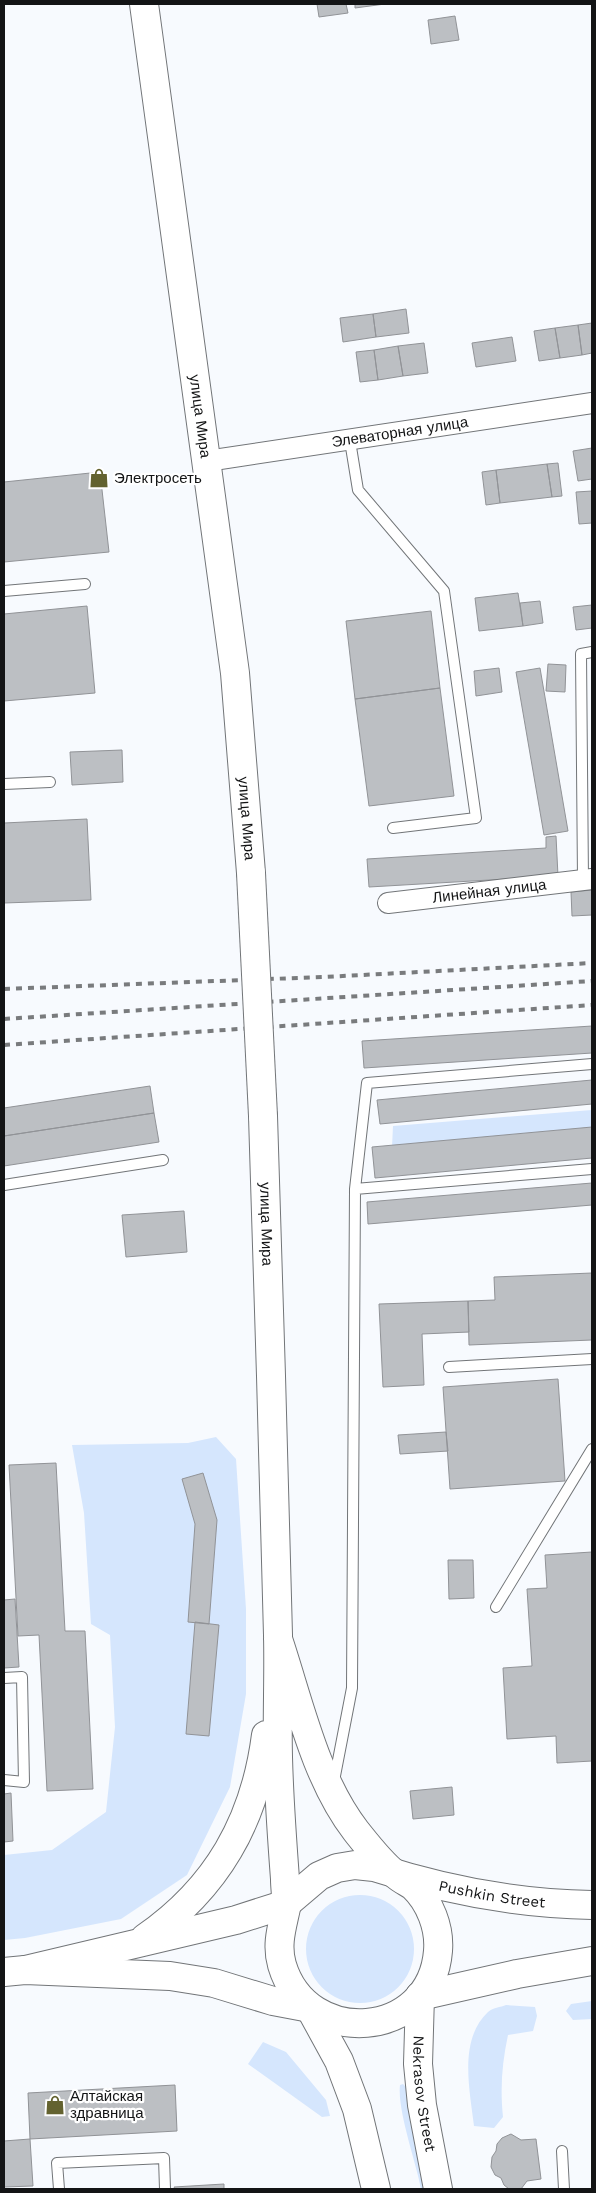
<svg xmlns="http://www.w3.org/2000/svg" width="596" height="2193" font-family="'Work Sans',sans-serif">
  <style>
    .green { fill: #d5e6fd }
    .building { fill: #bcbfc3; stroke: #919397 }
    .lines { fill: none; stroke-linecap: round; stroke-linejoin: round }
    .service-casing { stroke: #727578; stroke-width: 12 }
    .minor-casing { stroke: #727578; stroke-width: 22 }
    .primary-casing { stroke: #727578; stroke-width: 30 }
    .service { stroke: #fff; stroke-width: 10 }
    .minor { stroke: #fff; stroke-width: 20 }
    .primary { stroke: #fff; stroke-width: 28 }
    .rail { stroke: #797b7d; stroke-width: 4; stroke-dasharray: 6 6; stroke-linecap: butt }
    .primary-bridge-casing { stroke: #727578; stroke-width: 30; stroke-linecap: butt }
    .primary-bridge { stroke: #fff; stroke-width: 28 }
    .labels { text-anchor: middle; stroke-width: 4.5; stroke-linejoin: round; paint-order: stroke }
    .street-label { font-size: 15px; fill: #131415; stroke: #fff }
    .poi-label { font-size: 15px; fill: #131415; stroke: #fff; text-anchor: start }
  </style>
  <rect width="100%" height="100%" fill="#f7fafe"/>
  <!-- green -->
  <path class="green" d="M 592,1110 L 592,1152 L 391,1169 L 393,1126 Z
    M 216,1437 L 236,1459 L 246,1609 L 246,1694 L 230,1787 L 187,1875 L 121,1919 L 25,1938 L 4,1940 L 4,1855 L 52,1850 L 106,1812 L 115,1727 L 110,1635 L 91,1624 L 84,1513 L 72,1445 L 188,1443 Z
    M306 1949a54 54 0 1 1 108 0a54 54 0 1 1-108 0Z
    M 592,2001 L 592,2019 L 573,2020 L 566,2011 L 571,2004 Z
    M 506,2005 L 535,2007 L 537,2016 L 533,2031 L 508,2035 C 502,2063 500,2088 503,2117 L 494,2128 L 474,2126 C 470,2091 458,2040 488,2012 C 492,2008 501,2007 506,2005 Z
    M 263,2042 L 286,2052 L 326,2100 L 330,2116 L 322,2117 L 248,2064 Z
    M 403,2084 L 406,2087 L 409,2112 L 427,2189 L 421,2189 C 416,2162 397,2110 400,2085 Z"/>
  <!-- building -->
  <path class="building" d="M 317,4 L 346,4 L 348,13 L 319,17 Z
    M 355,4 L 385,4 L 355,8 Z
    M 455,16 L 459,40 L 431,44 L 428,20 Z
    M 406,309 L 409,333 L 376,337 L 373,314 Z
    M 373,314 L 376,337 L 343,342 L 340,318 Z
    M 592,323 L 592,353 L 582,355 L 578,325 Z
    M 578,325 L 582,355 L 560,358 L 555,328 Z
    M 555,328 L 560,358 L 539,361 L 534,331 Z
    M 512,337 L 516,361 L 476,367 L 472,343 Z
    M 424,343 L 428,373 L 403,376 L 398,346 Z
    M 398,346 L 403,376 L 378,380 L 374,350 Z
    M 374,350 L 378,380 L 360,382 L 356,352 Z
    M 592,448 L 592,479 L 578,481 L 573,451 Z
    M 558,463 L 562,496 L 552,497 L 547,464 Z
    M 547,464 L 552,497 L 500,503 L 496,470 Z
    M 496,470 L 500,503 L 486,505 L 482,472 Z
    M 100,472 L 109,552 L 4,562 L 4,482 Z
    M 592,491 L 592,523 L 579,524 L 576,492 Z
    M 518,593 L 523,626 L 479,631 L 475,598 Z
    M 540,601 L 543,623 L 523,626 L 520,603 Z
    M 592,605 L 592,628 L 576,630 L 573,607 Z
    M 87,606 L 95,693 L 4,701 L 4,614 Z
    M 431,611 L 440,688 L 355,699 L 346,621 Z
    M 548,664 L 566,665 L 565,692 L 546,691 Z
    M 499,668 L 502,692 L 476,696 L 474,671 Z
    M 540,668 L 568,831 L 544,835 L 516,672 Z
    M 440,688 L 454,796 L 369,806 L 355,699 Z
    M 122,750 L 123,782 L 72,785 L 70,752 Z
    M 87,819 L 91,900 L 4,903 L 4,823 Z
    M 556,836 L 558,876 L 369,887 L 367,859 L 546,848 L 546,837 Z
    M 592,890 L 592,915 L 572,916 L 571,892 Z
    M 592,1026 L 592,1053 L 364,1068 L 362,1041 Z
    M 592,1080 L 592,1104 L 380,1124 L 377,1100 Z
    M 150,1086 L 154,1113 L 4,1136 L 4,1108 Z
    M 154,1113 L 159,1142 L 4,1166 L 4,1136 Z
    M 592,1127 L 592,1158 L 375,1178 L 372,1147 Z
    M 592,1183 L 592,1205 L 368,1224 L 367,1202 Z
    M 184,1211 L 187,1252 L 126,1257 L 122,1215 Z
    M 592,1273 L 592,1340 L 469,1345 L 468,1301 L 495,1300 L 494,1277 Z
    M 468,1301 L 469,1332 L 422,1334 L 424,1385 L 383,1387 L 379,1304 Z
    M 558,1379 L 565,1481 L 450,1489 L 443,1387 Z
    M 446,1432 L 448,1451 L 400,1454 L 398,1435 Z
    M 56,1463 L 65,1631 L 85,1631 L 93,1789 L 47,1791 L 39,1635 L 18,1636 L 9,1465 Z
    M 203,1473 L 217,1520 L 209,1624 L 188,1622 L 195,1524 L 182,1479 Z
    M 592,1552 L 592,1761 L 557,1763 L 556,1736 L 507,1739 L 503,1668 L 532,1666 L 527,1589 L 547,1588 L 545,1555 Z
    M 448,1560 L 473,1560 L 474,1598 L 449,1599 Z
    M 15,1599 L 19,1667 L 4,1668 L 4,1600 Z
    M 195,1622 L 219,1625 L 209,1736 L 186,1734 Z
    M 452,1787 L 454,1815 L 413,1819 L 410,1791 Z
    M 11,1793 L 13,1841 L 4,1842 L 4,1794 Z
    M 175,2085 L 177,2131 L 30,2139 L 28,2093 Z
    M 511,2134 L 521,2140 L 536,2139 L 541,2179 L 527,2181 L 521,2189 L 509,2189 L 504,2185 L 501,2178 L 495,2175 L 491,2167 L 492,2157 L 496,2151 L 497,2144 L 502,2138 Z
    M 30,2139 L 33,2186 L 4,2187 L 4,2141 Z
    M 224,2184 L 224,2189 L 175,2189 L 174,2187 Z"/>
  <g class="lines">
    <defs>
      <path id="service" d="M 350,441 L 358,490 L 444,591 L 476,818 L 393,828
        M 4,591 L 85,584
        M 4,784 L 50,782
        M 583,880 L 581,654 L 592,652
        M 4,1185 L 163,1160
        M 355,1189 L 592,1169
        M 449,1367 L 592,1359
        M 496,1607 L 592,1449
        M 4,1678 L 22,1677 L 24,1782 L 4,1780
        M 334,1781 L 352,1688 L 355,1189 L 367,1083 L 592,1064
        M 562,2151 L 564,2189
        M 59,2189 L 57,2163 L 164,2158 L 165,2189"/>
      <g id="minor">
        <path id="s1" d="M 207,461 L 592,403"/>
        <path id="s2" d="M 388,903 L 592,879"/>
      </g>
      <g id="primary">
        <path id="s3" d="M 144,4 L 235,673 L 251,873"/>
        <path id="s4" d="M 263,1116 C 266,1203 268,1289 271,1376 C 273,1462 276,1548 278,1635 C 279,1676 277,1716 278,1757 C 279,1798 282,1839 285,1879 C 285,1889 287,1899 286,1908 C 282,1927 276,1945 282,1965 C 307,2049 431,2040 438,1951 C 440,1928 430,1902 413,1886 C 407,1882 400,1879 395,1874 C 381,1863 368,1846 356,1831 C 315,1778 299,1702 278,1639"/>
        <path d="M 145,1938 C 217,1888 255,1821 266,1735"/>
        <path id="s5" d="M 25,1970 L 236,1920 L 286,1904 L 319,1876 L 337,1868 L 355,1865 L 374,1867 C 445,1890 518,1904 592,1905"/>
        <path d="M 4,1972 L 25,1970 L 170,1976 L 214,1983 L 273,2001 L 310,2008"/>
        <path id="s6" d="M 420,1996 L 418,2064 L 422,2105 L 438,2189"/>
        <path d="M 420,1996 L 517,1974 L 592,1961"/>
        <path d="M 310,2008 L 339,2061 L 357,2109 L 376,2189"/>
      </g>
    </defs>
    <!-- service casing -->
    <use href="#service" class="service-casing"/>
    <!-- minor casing -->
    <use href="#minor" class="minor-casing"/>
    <!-- primary casing -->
    <use href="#primary" class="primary-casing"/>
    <!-- service -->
    <use href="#service" class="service"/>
    <!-- minor -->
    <use href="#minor" class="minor"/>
    <!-- primary -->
    <use href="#primary" class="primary"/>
    <!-- rail -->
    <path class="rail" d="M 4,989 L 323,977 L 592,963
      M 4,1019 L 592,981
      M 4,1045 L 592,1005"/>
    <defs>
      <path id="primary-bridge" d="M 251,873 L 263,1116"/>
    </defs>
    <!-- primary-bridge casing -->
    <use href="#primary-bridge" class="primary-bridge-casing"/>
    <!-- primary-bridge -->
    <use href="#primary-bridge" class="primary-bridge"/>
  </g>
  <!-- icons -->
  <defs>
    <symbol id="shop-bare" viewBox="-9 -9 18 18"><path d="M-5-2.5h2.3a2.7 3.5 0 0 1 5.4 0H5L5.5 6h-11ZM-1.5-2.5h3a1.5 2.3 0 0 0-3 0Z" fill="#63622f" stroke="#fff" stroke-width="2.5" paint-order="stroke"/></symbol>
  </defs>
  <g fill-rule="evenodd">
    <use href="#shop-bare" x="85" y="464" width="28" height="28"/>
    <use href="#shop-bare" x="41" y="2091" width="28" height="28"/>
  </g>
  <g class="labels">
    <!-- street labels -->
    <g class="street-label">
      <text dy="5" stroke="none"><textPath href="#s3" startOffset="416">улица Мира</textPath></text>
      <text dy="5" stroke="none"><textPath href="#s1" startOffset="195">Элеваторная улица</textPath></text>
      <text dy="5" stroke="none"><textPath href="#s3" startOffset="821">улица Мира</textPath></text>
      <text dy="5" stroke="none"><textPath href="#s2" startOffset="102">Линейная улица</textPath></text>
      <text dy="5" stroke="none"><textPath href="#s4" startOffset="108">улица Мира</textPath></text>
      <text dy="5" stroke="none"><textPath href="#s5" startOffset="491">Pushkin Street</textPath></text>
      <text dy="5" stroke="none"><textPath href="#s6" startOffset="98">Nekrasov Street</textPath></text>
    </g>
    <!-- poi labels -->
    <g class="poi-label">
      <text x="114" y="483">Электросеть</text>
      <text x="70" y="2101">Алтайская<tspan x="70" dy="17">здравница</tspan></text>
    </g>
  </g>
  <!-- border -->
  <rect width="596" height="2193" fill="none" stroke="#131415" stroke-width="10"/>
</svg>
